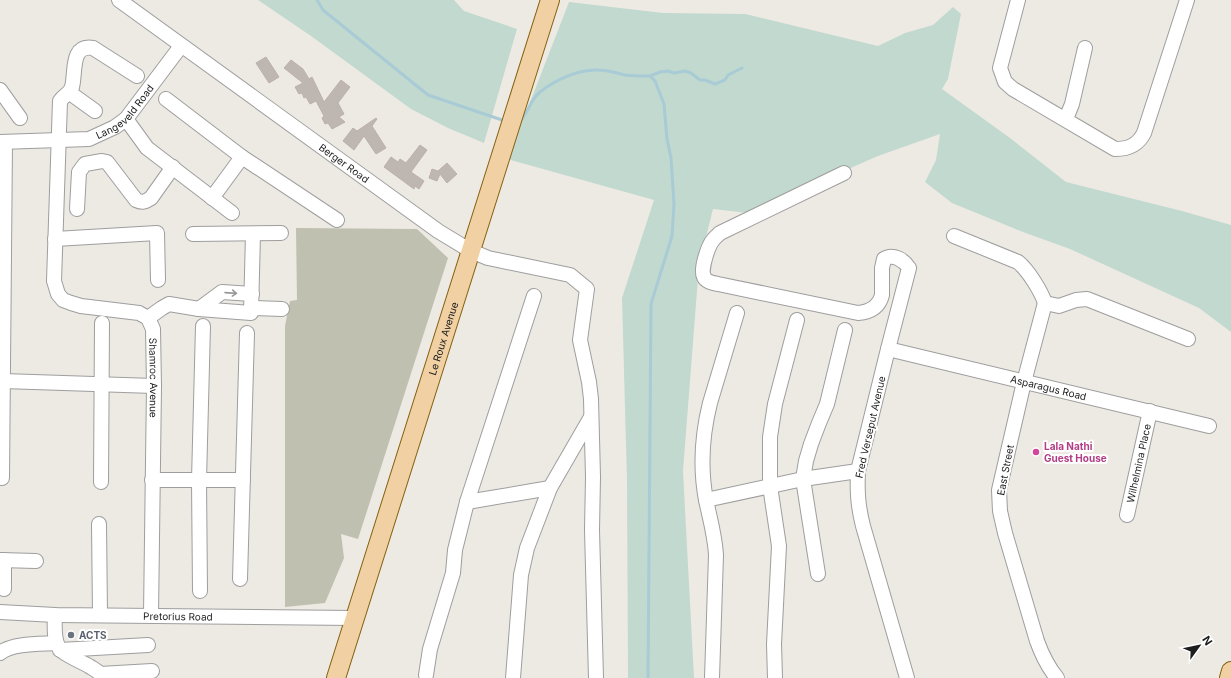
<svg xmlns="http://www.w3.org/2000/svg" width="1231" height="678" font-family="Inter,sans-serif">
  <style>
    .construction { fill: #c0c0b0 }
    .wetland { fill: #c2d9cf }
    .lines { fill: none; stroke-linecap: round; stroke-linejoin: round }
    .stream { stroke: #a8cbd6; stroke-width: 3 }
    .building { fill: #bdb6b1; stroke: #bdb1a8 }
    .minor-casing { stroke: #9e9e9e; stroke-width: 16 }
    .major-casing { stroke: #856110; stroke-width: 20 }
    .minor { stroke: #fff; stroke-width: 14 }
    .major { stroke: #f1d1a4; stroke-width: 18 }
    .oneway { stroke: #999 }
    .hotel-dot { fill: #d1479c; stroke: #fff; stroke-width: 1.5 }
    .worship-dot { fill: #6b7280; stroke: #fff; stroke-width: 1.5 }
    .labels { text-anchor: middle; stroke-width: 4; stroke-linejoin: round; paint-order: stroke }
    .street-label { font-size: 10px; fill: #1d1d1d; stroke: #fff }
    .hotel-label { font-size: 10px; font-weight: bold; fill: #b23c85; stroke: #fff; text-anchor: start }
    .worship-label { font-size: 10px; font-weight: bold; fill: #5b616d; stroke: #fff; text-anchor: start }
  </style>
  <rect width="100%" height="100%" fill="#edeae4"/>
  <!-- construction -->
  <path class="construction" d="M 296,228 L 417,229 L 448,258 L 358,539 L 341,534 L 344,558 L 325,603 L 285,607 L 285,326 L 290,301 L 297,300 Z"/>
  <!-- wetland -->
  <path class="wetland" d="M 258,0 L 454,0 L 464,11 L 517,29 L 484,143 L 448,128 L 411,109 L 311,36 Z
    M 569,2 L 663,13 L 745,14 L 878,46 L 905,33 L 933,25 L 953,7 L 961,14 L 948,79 L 942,89 L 1010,138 L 1066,182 L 1182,211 L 1231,225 L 1231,332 L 1199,308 L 1070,249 L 1023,232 L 952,203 L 925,182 L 936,160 L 940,134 L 878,156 L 748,213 L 713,209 L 699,265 L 683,471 L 694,678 L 628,678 L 627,481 L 622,298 L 654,200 L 507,159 L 520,123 L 527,110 Z"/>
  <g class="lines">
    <!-- stream -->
    <path class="stream" d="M 317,0 L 323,10 L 428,95 L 505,121
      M 650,76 L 660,72 L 668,71 L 674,73 L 685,71 L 691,73 L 700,80 L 705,80 L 715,84 L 725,80 L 728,75 L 742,68
      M 521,120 C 529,111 530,100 540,92 C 555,80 579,69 598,70 C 608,70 616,73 625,75 C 633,76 642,76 650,76 L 655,81 L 664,104 L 667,139 L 671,158 L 674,204 L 672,236 L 651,304 L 648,678"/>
  </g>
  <!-- building -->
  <path class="building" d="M 266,57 L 279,77 L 269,83 L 256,63 Z
    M 291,60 L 303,69 L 309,79 L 312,77 L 324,102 L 341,80 L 350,87 L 338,103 L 344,114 L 339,117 L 345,122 L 332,129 L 328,123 L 325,124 L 322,118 L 324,116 L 316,101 L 310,104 L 306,97 L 304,98 L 302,93 L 299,94 L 295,87 L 303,83 L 284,68 Z
    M 376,118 L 377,119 L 372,126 L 386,148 L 376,154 L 364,136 L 354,150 L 343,141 L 353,128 L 357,131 Z
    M 420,145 L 427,150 L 411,172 L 424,181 L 419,189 L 415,186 L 414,189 L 384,167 L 391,157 L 398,162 L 400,159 L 406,163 Z
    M 447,163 L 457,174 L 447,183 L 440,174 L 437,181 L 429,178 L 432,169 L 438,171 Z"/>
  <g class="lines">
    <defs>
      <g id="minor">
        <path id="s1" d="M 119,0 L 438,231 L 471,251 L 488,258 L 570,275 L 587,289 L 580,340 L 589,382 L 591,399 L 593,477 L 592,530 L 596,678"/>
        <path d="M 1018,0 L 1000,68 L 1005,82 L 1013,89 L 1115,149 C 1129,149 1138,145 1144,133 L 1187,0"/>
        <path id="s2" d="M 137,76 L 93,48 C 70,44 76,73 72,87 C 70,94 64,95 60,101 L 54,281 L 58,294 L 63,300 L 71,303 L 81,306 L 139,313 L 148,318 L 153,329 L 154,386 L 151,615"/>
        <path d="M 0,90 L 20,118"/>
        <path d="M 70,93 L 95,111"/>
        <path d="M 166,99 L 242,157 L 212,198"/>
        <path d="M 126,119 L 147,148 L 232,213"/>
        <path d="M 1066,119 L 1072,104 L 1085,48"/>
        <path id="s3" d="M 0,142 L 89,139 L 115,127 L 126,119 L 181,46"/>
        <path d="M 242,157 L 337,220"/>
        <path d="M 844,173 L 720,233 C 718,235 715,237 713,240 C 708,246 700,270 704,277 C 706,282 714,283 718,284 L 858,313 C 870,312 879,307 882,295 L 882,268 L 884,259 C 893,253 904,260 909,268 L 888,349 L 858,471 C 857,492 858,506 863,526 L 907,678"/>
        <path d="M 77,209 L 79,172 L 85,164 L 102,161 L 107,162 L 136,200 C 142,203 145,202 151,198 L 173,167"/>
        <path d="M 193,234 L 281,233"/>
        <path d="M 954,236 L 1018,262 C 1028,270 1041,291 1045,303"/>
        <path d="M 55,239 L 157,233 L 158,280"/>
        <path d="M 1045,303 L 1024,382 L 999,490 L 1000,511 L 1005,533 L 1037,641 C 1042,655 1048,667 1057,678"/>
        <path d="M 1045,303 L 1059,306 L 1076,300 L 1087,299 L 1188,339"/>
        <path d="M 252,308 L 282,309"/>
        <path d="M 199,309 L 222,292 L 252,294"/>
        <path d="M 148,318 L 162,308 L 169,304 L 199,309 L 251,313 L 253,234"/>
        <path id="s4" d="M 888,349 L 1209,426"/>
        <path d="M 3,381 L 154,386"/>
        <path d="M 2,478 L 5,142"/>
        <path d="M 152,480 L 243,480"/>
        <path d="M 101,482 L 102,323"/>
        <path d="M 706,500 L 803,479 L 858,471"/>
        <path d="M 467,502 L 550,488"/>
        <path id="s5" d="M 1127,515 L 1150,411"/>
        <path d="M 99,524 L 100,615"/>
        <path d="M 0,560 L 36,561"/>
        <path d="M 818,574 L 803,479 L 806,461 L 811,444 L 819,423 L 827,404 L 845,330"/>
        <path d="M 240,579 L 247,333"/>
        <path d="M 4,589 L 4,560"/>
        <path d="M 200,591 L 199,480 L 203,326"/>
        <path id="s6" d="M 0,612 L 55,615 L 355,618"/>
        <path d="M 55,615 C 53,653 59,650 89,666 C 95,670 100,672 104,678"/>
        <path d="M 60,650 L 148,645"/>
        <path d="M 0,653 C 12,643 41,644 56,643"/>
        <path d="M 100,674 L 152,671"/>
        <path d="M 426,675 L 430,649 L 453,573 L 455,550 L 467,502 L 534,296"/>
        <path d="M 513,678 L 521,575 L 527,548 L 550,488 L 591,417"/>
        <path d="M 712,678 L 716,555 C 715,536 710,519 706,500 C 700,468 702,435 710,403 L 737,313"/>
        <path d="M 775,678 L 774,644 L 779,546 L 770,486 L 770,437 L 775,404 L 797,320"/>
      </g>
      <g id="major">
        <path id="s7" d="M 336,678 L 550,0"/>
        <path d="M 1229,678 L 1231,671"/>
      </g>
    </defs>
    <!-- minor casing -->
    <use href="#minor" class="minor-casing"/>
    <!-- major casing -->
    <use href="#major" class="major-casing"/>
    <!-- minor -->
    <use href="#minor" class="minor"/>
    <!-- major -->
    <use href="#major" class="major"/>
  </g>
  <!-- one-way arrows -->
  <defs><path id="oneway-shaft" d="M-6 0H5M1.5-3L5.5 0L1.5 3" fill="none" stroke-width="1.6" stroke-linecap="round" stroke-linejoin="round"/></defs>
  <use class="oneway" href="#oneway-shaft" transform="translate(231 293) rotate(4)"/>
  <!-- markers -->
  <circle class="hotel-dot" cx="1036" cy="452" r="4"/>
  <circle class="worship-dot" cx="71" cy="635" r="4"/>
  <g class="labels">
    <!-- street labels -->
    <g class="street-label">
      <text dy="4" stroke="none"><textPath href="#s3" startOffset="135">Langeveld Road</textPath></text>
      <text dy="4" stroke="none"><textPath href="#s1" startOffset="278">Berger Road</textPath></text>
      <text dy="4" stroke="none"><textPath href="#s7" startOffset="356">Le Roux Avenue</textPath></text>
      <text dy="4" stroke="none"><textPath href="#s2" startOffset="472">Shamroc Avenue</textPath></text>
      <text dy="4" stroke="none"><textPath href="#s4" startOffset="165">Asparagus Road</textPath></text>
      <text transform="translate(870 427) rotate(-77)" y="4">Fred Verseput Avenue</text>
      <text dy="4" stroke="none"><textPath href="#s5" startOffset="53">Wilhelmina Place</textPath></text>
      <text transform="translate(1005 470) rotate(-79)" y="4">East Street</text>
      <text dy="4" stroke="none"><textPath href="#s6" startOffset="178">Pretorius Road</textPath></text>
    </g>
    <!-- hotel labels -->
    <g class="hotel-label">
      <text x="1044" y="450">Lala Nathi<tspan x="1044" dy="12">Guest House</tspan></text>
    </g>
    <!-- worship labels -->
    <g class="worship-label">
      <text x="79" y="639">ACTS</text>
    </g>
  </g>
  <!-- north arrow -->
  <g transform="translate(1199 646) rotate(57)" stroke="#ffffff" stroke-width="3" paint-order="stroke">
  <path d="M0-3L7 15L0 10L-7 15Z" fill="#1d1d1d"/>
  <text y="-6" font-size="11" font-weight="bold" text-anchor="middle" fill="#1d1d1d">N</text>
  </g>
</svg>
